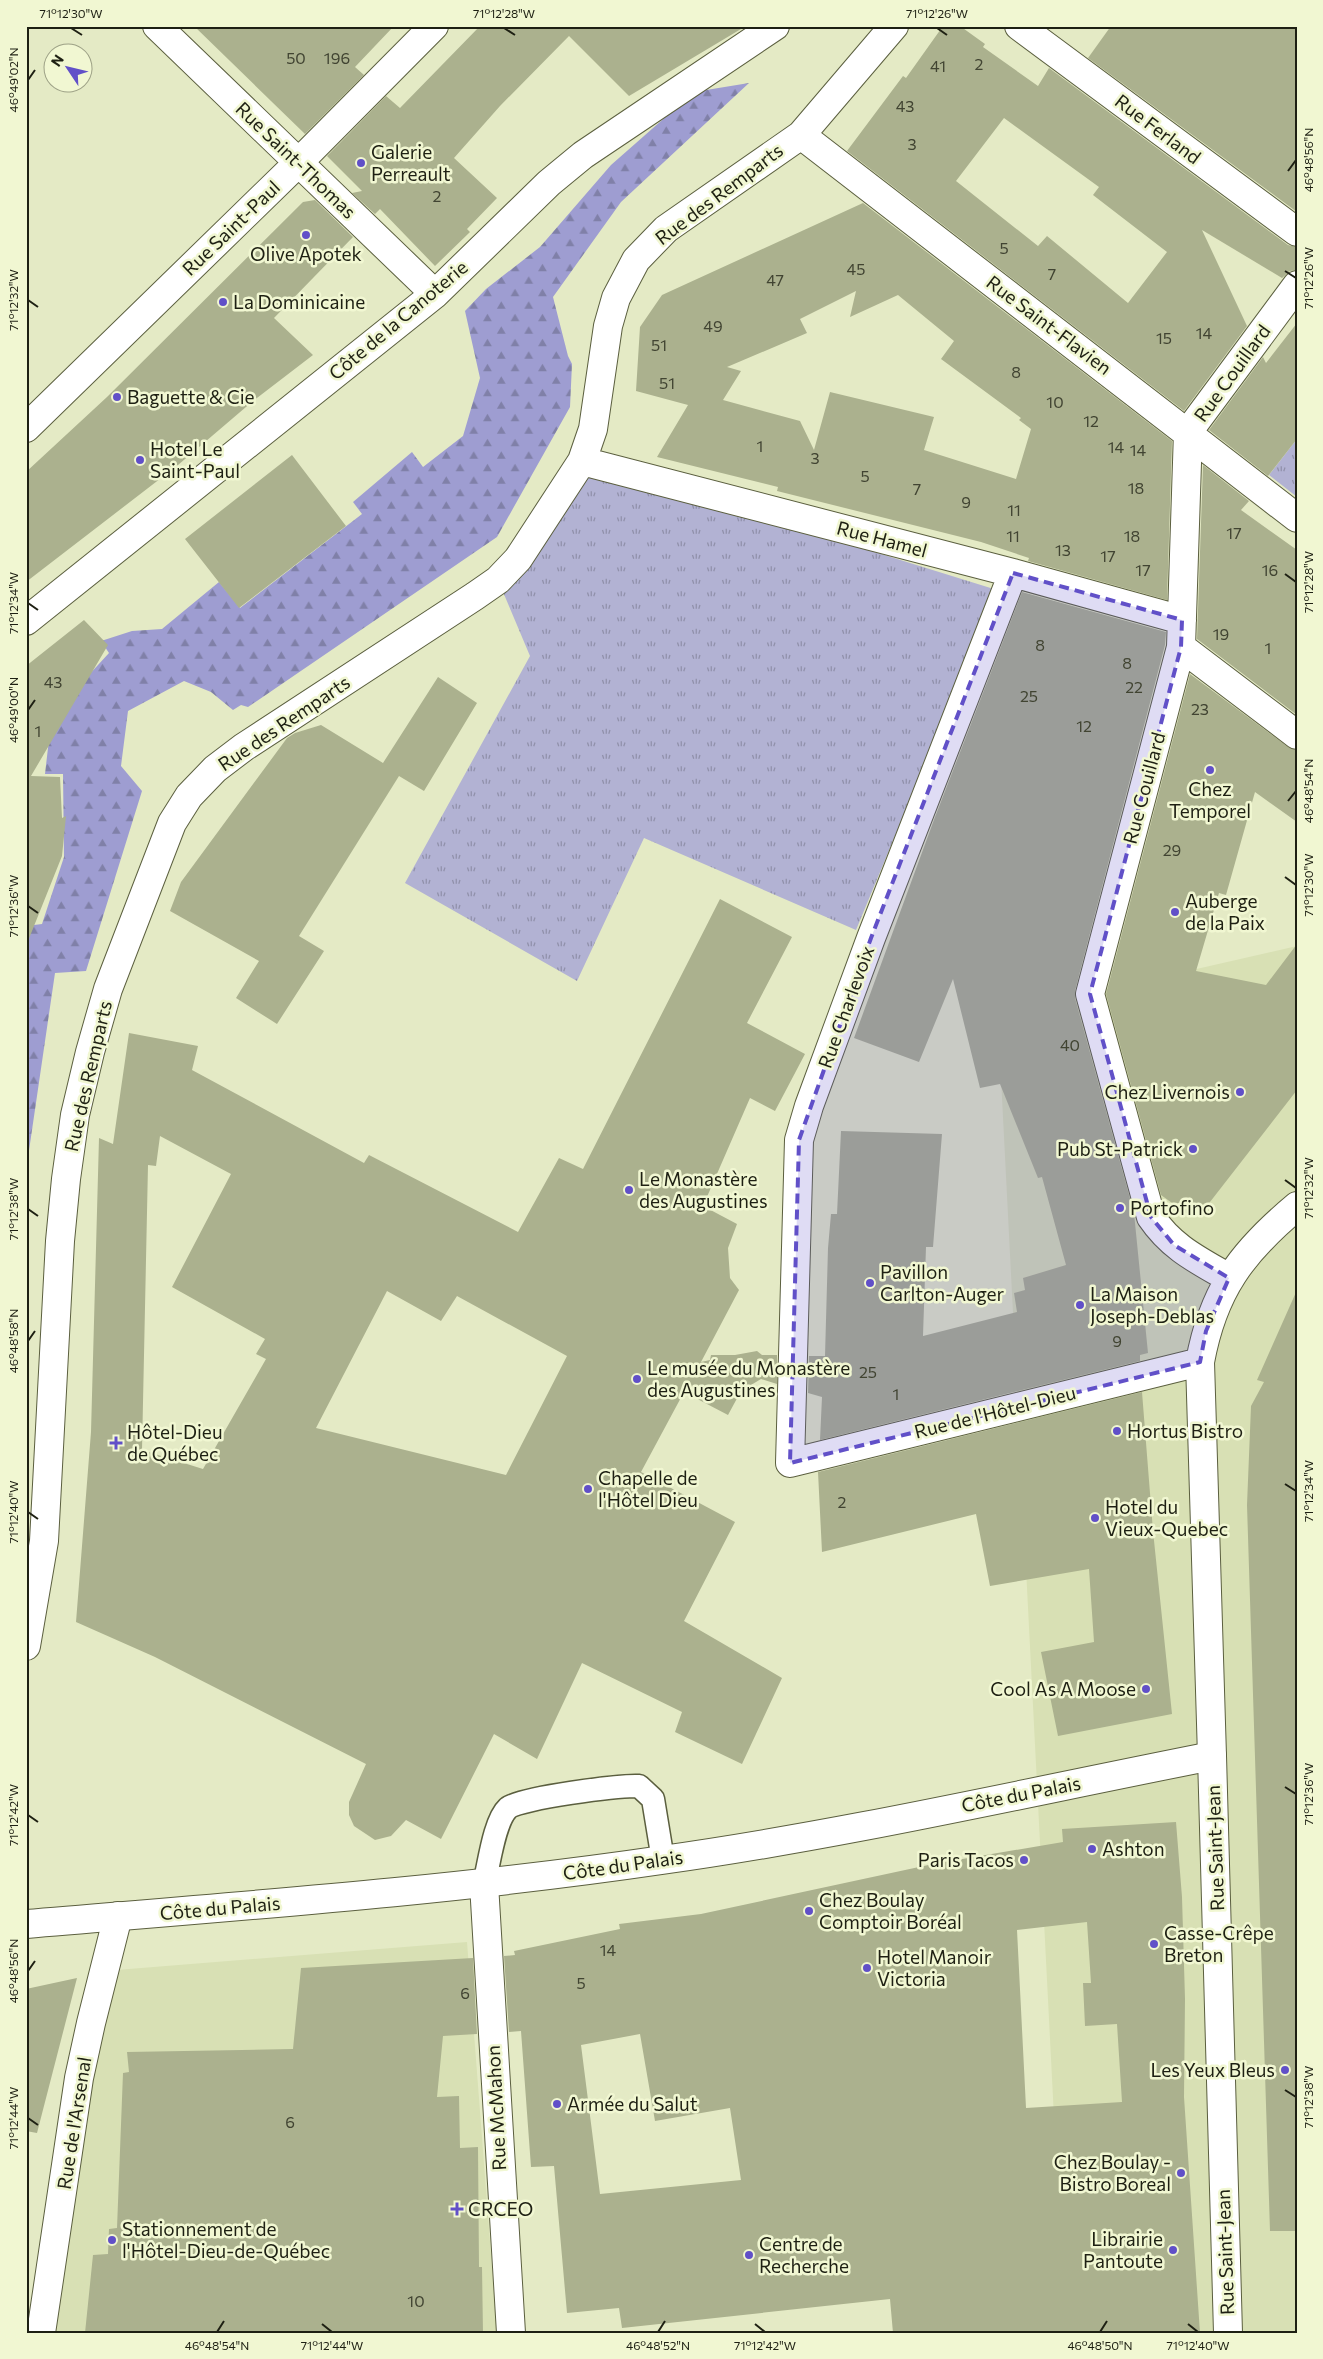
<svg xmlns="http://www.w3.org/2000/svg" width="1323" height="2359" font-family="Commissioner,sans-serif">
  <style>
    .built { fill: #d8e0b4 }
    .grass { fill: url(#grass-tufts) }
    .forest { fill: url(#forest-firs) }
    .building { fill: #abb18e; fill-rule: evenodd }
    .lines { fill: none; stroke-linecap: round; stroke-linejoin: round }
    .service-casing { stroke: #5b5f3f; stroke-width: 25 }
    .minor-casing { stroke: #5b5f3f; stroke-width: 30 }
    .tertiary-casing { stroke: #5b5f3f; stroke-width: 30 }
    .service { stroke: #fff; stroke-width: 22 }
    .minor { stroke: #fff; stroke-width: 28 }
    .tertiary { stroke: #fff; stroke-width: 28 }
    .marked { fill: #6150c8; fill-opacity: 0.2; stroke: #6150c8; stroke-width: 4; stroke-dasharray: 10 6; stroke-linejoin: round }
    .ticks { fill: none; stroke: #1e2013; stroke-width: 2 }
    .poi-dot { fill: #6150c8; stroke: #f1f7d2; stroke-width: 2 }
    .labels { text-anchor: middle; stroke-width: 5; stroke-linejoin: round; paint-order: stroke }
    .number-label { font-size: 16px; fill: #414432 }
    .street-label { font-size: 19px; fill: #1e2013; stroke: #f1f7d2 }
    .poi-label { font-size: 19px; fill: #1e2013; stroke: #f1f7d2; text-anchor: start }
    .neatline { fill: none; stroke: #1e2013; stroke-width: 2 }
    .ticks-label { font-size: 12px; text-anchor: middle; fill: #1e2013 }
  </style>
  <defs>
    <pattern id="grass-tufts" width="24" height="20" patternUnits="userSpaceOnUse" patternTransform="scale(1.25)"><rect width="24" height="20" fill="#b2b2d3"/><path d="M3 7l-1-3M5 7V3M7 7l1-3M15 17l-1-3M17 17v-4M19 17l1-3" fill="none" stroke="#9090aa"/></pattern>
    <pattern id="forest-firs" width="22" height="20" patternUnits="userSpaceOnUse" patternTransform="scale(1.25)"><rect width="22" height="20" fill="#9e9dd1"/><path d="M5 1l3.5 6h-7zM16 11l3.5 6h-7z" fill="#8080a8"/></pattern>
  </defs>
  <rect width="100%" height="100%" fill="#e4eac5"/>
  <!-- built -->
  <path class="built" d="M 1297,946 L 1297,2333 L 1065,2333 L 998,1019 L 1087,994 Z
    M 467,1942 L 497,2333 L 41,2333 L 104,1971 Z"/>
  <!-- grass -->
  <path class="grass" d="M 1297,439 L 1297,497 L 1269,475 Z
    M 582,461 L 997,590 L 856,930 L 644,838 L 577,981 L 405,883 L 530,656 L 498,580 Z"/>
  <!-- forest -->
  <path class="forest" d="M 749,83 L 621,202 L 553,297 L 568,356 L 572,364 L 570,407 L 497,537 L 248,707 L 241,705 L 233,710 L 211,692 L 184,681 L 128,711 L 121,766 L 142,791 L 86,971 L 55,973 L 26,1171 L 26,926 L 42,924 L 64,857 L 63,774 L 45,774 L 51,722 L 75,690 L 109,653 L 101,641 L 132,631 L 162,629 L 219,582 L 240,608 L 362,514 L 353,502 L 412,452 L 423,467 L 463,436 L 480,378 L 465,311 L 486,289 L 540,247 L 611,165 L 694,92 Z"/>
  <!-- building -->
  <path class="building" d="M 194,26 L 394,26 L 355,67 L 364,75 L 305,134 Z
    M 480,26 L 746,26 L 629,96 L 569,36 L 500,106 L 454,158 L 497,198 L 467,229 L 470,232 L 435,266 L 380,209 L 375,214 L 352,193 L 362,191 L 327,156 L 386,96 L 400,108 Z
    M 943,26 L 960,26 L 985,44 L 983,47 L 1038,86 L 1049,68 L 1288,245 L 1297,247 L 1297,270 L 1290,271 L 1282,278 L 1202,230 L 1247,326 L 1184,411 L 847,151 L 903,76 L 906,78 ZM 1004,118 L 1099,187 L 1093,195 L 1167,252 L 1128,303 L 1047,236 L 1038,246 L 956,181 Z
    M 1111,26 L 1297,26 L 1297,212 L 1088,58 Z
    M 315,200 L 353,237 L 274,318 L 313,355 L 253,401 L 178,465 L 26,582 L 26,472 L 107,397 L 303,202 Z
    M 863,203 L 1172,441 L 1167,600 L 1028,561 L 1029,558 L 981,542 L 777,491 L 778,487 L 657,457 L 688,405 L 636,391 L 640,327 L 662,295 ZM 856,291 L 850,317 L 898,295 L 954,341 L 941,359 L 1021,418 L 1019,420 L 1031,429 L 1016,479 L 924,450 L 934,417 L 830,392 L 814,450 L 800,421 L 723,400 L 741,371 L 727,367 L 807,333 L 800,319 Z
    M 1297,323 L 1297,439 L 1268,476 L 1209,430 L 1263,357 L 1266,363 Z
    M 292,455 L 346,526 L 239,608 L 185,539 Z
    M 1203,465 L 1249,501 L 1241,510 L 1297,550 L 1297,715 L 1197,639 Z
    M 1022,592 L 1166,632 L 1165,645 L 1075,991 L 1075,998 L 1134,1213 L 1148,1353 L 1140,1355 L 1140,1361 L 820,1440 L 822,1397 L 808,1393 L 809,1356 L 825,1356 L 828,1248 L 831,1214 L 837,1214 L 841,1131 L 942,1134 L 933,1247 L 926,1247 L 923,1336 L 1017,1312 L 1014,1293 L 1025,1290 L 1023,1278 L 1066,1265 L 1042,1177 L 1038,1178 L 1000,1084 L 980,1088 L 953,979 L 919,1062 L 854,1038 L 935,817 Z
    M 84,620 L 108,645 L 31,776 L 60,777 L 62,818 L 66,816 L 62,856 L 28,941 L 26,666 Z
    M 1190,674 L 1288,747 L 1297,750 L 1297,822 L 1255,792 L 1226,895 L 1219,893 L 1196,971 L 1266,985 L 1297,944 L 1297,1090 L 1203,1211 L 1186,1213 L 1161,1195 L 1106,994 Z
    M 438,677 L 477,703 L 424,791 L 399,776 L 299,936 L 324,951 L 277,1024 L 236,998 L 259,961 L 170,911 L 181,882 L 287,738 L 295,733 L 321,725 L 383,763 Z
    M 720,899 L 792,937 L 747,1023 L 805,1054 L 775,1111 L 750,1098 L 703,1206 L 737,1224 L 728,1248 L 730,1278 L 739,1290 L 701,1362 L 710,1360 L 711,1355 L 735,1355 L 757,1351 L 762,1355 L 777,1355 L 777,1384 L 761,1379 L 741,1391 L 728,1415 L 684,1392 L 641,1472 L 735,1522 L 684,1621 L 782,1678 L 742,1764 L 675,1732 L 682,1712 L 582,1663 L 537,1759 L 494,1734 L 441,1839 L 406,1820 L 391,1836 L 375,1840 L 354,1826 L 349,1815 L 349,1802 L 366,1764 L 155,1657 L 76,1622 L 91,1432 L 99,1138 L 113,1144 L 129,1033 L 198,1046 L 192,1070 L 364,1163 L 369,1155 L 518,1232 L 559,1158 L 583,1169 ZM 160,1136 L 231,1174 L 172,1287 L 265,1339 L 256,1354 L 266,1359 L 203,1469 L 142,1450 L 148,1165 L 156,1166 ZM 387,1291 L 441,1321 L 457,1296 L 567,1356 L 506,1475 L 316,1428 Z
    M 1297,1290 L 1297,2231 L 1270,2231 L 1247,1505 L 1251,1406 L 1264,1382 L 1257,1380 Z
    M 1142,1392 L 1153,1531 L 1172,1714 L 1058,1736 L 1041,1652 L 1094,1642 L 1089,1569 L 990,1586 L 976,1514 L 822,1552 L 818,1472 Z
    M 1176,1822 L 1182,1897 L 1185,1999 L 1184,2097 L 1200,2333 L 893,2333 L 890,2299 L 622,2328 L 619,2308 L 567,2313 L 554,2166 L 531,2167 L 521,2031 L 509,2032 L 504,1956 L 515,1955 L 514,1951 L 620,1929 L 619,1924 L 701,1914 L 933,1864 L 1063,1842 L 1062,1829 ZM 1087,1922 L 1091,1983 L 1083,1983 L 1085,2026 L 1117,2024 L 1122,2102 L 1026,2108 L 1017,1930 ZM 640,2034 L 655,2121 L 730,2108 L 741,2180 L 600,2194 L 581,2045 Z
    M 473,1958 L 477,2034 L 443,2036 L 437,2097 L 459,2096 L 460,2148 L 478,2147 L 479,2267 L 482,2267 L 483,2333 L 85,2333 L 93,2255 L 108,2254 L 109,2229 L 117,2228 L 123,2073 L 129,2072 L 127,2052 L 293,2049 L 301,1968 Z
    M 77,1978 L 37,2133 L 26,2131 L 26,1989 Z"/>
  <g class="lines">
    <defs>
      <path id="service" d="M 484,1884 C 489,1865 494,1821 508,1808 C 520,1798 620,1785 639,1786 L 653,1799 L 663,1860"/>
      <path id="minor" d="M 157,26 L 435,294
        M 1019,26 L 1297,232
        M 801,135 L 1297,518
        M 26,428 L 299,162 L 434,26
        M 582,461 L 1013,573 L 1182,620
        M 1013,573 L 871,938 L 809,1106 L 799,1140 L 790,1463 L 1200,1362
        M 26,621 L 435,294 L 549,183 L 583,155 L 775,26
        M 1181,647 L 1297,735
        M 1229,1278 C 1198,1260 1172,1248 1151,1217 L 1090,994 L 1181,647 L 1188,432 L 1297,285
        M 26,1646 L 44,1541 L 60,1241 L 66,1179 L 75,1115 L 90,1052 L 108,989 L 172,823 L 189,796 L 215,769 L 244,747 L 475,596 L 498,580 L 518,559 L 582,461 L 593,429 L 608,326 L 616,298 L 636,260 L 666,229 L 801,135 L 894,26
        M 1212,1756 L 1200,1362 C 1213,1290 1242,1252 1297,1206
        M 484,1884 L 511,2333
        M 41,2333 L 79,2078 L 91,2023 L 118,1916"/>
      <path id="tertiary" d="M 26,1924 C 239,1906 451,1891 662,1860 C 847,1834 1029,1792 1212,1756 L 1228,2333"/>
    </defs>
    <!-- service casing -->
    <use href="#service" class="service-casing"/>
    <!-- minor casing -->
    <use href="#minor" class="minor-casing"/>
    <!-- tertiary casing -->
    <use href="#tertiary" class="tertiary-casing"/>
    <!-- service -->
    <use href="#service" class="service"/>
    <!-- minor -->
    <use href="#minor" class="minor"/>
    <!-- tertiary -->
    <use href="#tertiary" class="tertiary"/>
  </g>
  <!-- marked area -->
  <path class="marked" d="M 1013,573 L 1182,620 L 1181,647 L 1090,994 L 1151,1217 L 1174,1245 L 1229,1278 L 1206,1331 L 1200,1362 L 790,1463 L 799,1140 L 871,938 Z"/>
  <!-- ticks -->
  <path class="ticks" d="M 71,28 L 82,35M 504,28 L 515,35M 937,28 L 947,35M 28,80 L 35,70M 1288,171 L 1296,160M 1285,271 L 1296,278M 28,300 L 38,307M 1285,574 L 1296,582M 28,603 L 38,610M 28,710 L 35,700M 1288,801 L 1296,791M 1285,877 L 1296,885M 28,906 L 38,913M 1285,1180 L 1296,1188M 28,1209 L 38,1216M 28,1341 L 35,1331M 1285,1484 L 1296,1491M 28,1512 L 38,1519M 1285,1787 L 1296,1794M 28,1815 L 38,1822M 28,1971 L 35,1961M 1285,2090 L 1296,2097M 28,2118 L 38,2125M 322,2324 L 332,2332M 755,2324 L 765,2332M 1188,2324 L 1198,2332M 217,2332 L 224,2321M 658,2332 L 665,2321M 1100,2332 L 1107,2321"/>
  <!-- markers -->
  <g class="poi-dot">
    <circle cx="361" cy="163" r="5"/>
    <circle cx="306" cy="235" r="5"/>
    <circle cx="223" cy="302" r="5"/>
    <circle cx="117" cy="397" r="5"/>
    <circle cx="140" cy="460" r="5"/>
    <circle cx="1210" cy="770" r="5"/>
    <circle cx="1175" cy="912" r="5"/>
    <circle cx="1240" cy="1092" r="5"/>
    <circle cx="1193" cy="1149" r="5"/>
    <circle cx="629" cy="1190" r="5"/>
    <circle cx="1120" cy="1208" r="5"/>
    <circle cx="870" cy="1283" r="5"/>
    <circle cx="1080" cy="1305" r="5"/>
    <circle cx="637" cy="1379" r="5"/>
    <circle cx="1117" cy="1431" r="5"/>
    <path d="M113.5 1435.5h5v5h5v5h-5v5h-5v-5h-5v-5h5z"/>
    <circle cx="588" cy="1489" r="5"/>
    <circle cx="1095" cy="1518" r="5"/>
    <circle cx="1146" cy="1689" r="5"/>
    <circle cx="1092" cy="1849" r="5"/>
    <circle cx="1024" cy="1860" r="5"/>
    <circle cx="809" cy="1911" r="5"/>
    <circle cx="1154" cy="1944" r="5"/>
    <circle cx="867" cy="1968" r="5"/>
    <circle cx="1285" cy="2070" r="5"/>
    <circle cx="557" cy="2104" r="5"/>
    <circle cx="1181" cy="2173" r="5"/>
    <path d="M454.5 2201.5h5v5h5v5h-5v5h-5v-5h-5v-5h5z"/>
    <circle cx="112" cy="2240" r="5"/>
    <circle cx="1173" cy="2250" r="5"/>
    <circle cx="749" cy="2255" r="5"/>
  </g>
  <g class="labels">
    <!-- number labels -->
    <g class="number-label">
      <text x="296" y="64">50</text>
      <text x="337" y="64">196</text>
      <text x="979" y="70">2</text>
      <text x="938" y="72">41</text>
      <text x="905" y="112">43</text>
      <text x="912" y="150">3</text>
      <text x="437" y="202">2</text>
      <text x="1004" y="254">5</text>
      <text x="856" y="275">45</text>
      <text x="1052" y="280">7</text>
      <text x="775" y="286">47</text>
      <text x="713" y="332">49</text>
      <text x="1204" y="339">14</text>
      <text x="1164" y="344">15</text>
      <text x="659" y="351">51</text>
      <text x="1016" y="378">8</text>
      <text x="667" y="389">51</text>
      <text x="1055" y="408">10</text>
      <text x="1091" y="427">12</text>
      <text x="760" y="452">1</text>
      <text x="1116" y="453">14</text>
      <text x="1138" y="456">14</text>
      <text x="815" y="464">3</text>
      <text x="865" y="482">5</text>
      <text x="1136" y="494">18</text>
      <text x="917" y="495">7</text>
      <text x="966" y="508">9</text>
      <text x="1014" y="516">11</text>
      <text x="1234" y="539">17</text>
      <text x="1013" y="542">11</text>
      <text x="1132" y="542">18</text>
      <text x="1063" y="556">13</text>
      <text x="1108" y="562">17</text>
      <text x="1143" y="576">17</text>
      <text x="1270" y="576">16</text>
      <text x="1221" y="640">19</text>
      <text x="1040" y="651">8</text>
      <text x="1268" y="654">1</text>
      <text x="1127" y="669">8</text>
      <text x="53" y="688">43</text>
      <text x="1134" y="693">22</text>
      <text x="1029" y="702">25</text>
      <text x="1200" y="715">23</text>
      <text x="1084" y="732">12</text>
      <text x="38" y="737">1</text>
      <text x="1172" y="856">29</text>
      <text x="1070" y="1051">40</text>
      <text x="1117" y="1347">9</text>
      <text x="868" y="1378">25</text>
      <text x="896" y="1400">1</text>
      <text x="842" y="1508">2</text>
      <text x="608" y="1956">14</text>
      <text x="581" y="1989">5</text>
      <text x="465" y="1999">6</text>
      <text x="290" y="2128">6</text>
      <text x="416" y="2307">10</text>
    </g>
    <!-- street labels -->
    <g class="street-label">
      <text transform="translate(1158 129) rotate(37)" y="7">Rue Ferland</text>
      <text transform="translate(296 160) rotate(44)" y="7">Rue Saint-Thomas</text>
      <text transform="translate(719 194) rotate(-37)" y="7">Rue des Remparts</text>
      <text transform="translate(231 228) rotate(-44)" y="7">Rue Saint-Paul</text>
      <text transform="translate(398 320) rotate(-40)" y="7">Côte de la Canoterie</text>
      <text transform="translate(1049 325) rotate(37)" y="7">Rue Saint-Flavien</text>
      <text transform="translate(1232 373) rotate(-54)" y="7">Rue Couillard</text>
      <text transform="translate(882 539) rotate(15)" y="7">Rue Hamel</text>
      <text transform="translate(284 723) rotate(-34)" y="7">Rue des Remparts</text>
      <text transform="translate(1144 788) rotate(-75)" y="7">Rue Couillard</text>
      <text transform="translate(846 1007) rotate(-70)" y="7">Rue Charlevoix</text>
      <text transform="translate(88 1076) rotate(-77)" y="7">Rue des Remparts</text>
      <text transform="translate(995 1412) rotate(-14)" y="7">Rue de l'Hôtel-Dieu</text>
      <text transform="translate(1021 1794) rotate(-11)" y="7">Côte du Palais</text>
      <text transform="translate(1215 1848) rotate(-92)" y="7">Rue Saint-Jean</text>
      <text transform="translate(623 1865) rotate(-8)" y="7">Côte du Palais</text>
      <text transform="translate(220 1908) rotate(-5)" y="7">Côte du Palais</text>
      <text transform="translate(496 2108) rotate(-93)" y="7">Rue McMahon</text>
      <text transform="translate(74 2123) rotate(-81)" y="7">Rue de l'Arsenal</text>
      <text transform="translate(1225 2252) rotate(-92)" y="7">Rue Saint-Jean</text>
    </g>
    <!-- poi labels -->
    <g class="poi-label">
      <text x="371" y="159">Galerie<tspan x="371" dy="22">Perreault</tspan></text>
      <text x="306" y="261" text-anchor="middle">Olive Apotek</text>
      <text x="233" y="309">La Dominicaine</text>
      <text x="127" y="404">Baguette &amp; Cie</text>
      <text x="150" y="456">Hotel Le<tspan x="150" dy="22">Saint-Paul</tspan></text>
      <text x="1210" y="796" text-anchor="middle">Chez<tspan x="1210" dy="22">Temporel</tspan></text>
      <text x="1185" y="908">Auberge<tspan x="1185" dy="22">de la Paix</tspan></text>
      <text x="1230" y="1099" text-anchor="end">Chez Livernois</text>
      <text x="1183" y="1156" text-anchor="end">Pub St-Patrick</text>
      <text x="639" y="1186">Le Monastère<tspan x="639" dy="22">des Augustines</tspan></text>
      <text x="1130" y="1215">Portofino</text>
      <text x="880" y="1279">Pavillon<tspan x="880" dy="22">Carlton-Auger</tspan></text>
      <text x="1090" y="1301">La Maison<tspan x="1090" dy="22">Joseph-Deblas</tspan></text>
      <text x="647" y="1375">Le musée du Monastère<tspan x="647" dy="22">des Augustines</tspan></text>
      <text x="1127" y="1438">Hortus Bistro</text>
      <text x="127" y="1439">Hôtel-Dieu<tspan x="127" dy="22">de Québec</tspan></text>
      <text x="598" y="1485">Chapelle de<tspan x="598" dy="22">l'Hôtel Dieu</tspan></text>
      <text x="1105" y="1514">Hotel du<tspan x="1105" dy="22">Vieux-Quebec</tspan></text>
      <text x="1136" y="1696" text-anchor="end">Cool As A Moose</text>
      <text x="1102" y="1856">Ashton</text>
      <text x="1014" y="1867" text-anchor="end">Paris Tacos</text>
      <text x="819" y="1907">Chez Boulay<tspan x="819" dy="22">Comptoir Boréal</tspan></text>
      <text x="1164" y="1940">Casse-Crêpe<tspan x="1164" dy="22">Breton</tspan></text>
      <text x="877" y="1964">Hotel Manoir<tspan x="877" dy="22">Victoria</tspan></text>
      <text x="1275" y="2077" text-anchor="end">Les Yeux Bleus</text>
      <text x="567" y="2111">Armée du Salut</text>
      <text x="1171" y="2169" text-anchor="end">Chez Boulay -<tspan x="1171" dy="22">Bistro Boreal</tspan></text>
      <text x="468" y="2216">CRCEO</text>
      <text x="122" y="2236">Stationnement de<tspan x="122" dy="22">l'Hôtel-Dieu-de-Québec</tspan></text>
      <text x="1163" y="2246" text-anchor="end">Librairie<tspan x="1163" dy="22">Pantoute</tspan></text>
      <text x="759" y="2251">Centre de<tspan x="759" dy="22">Recherche</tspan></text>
    </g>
  </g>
  <!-- border -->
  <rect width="1323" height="2359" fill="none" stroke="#f1f7d2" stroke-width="55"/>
  <!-- north arrow -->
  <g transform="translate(68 68) rotate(305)"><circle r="24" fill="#f1f7d2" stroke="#9da186"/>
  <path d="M0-4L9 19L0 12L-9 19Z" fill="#6150c8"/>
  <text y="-8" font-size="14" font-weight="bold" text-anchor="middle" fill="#1e2013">N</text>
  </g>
  <rect x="28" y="28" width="1268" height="2304" class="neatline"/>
  <g class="ticks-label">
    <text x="71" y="18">71°12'30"W</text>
    <text x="504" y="18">71°12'28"W</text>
    <text x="937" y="18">71°12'26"W</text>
    <text transform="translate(14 80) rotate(-90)" y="4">46°49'02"N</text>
    <text transform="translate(1309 160) rotate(-90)" y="4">46°48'56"N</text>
    <text transform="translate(1309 278) rotate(-90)" y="4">71°12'26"W</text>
    <text transform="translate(14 300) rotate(-90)" y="4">71°12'32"W</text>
    <text transform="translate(1309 582) rotate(-90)" y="4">71°12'28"W</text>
    <text transform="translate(14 603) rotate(-90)" y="4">71°12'34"W</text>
    <text transform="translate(14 710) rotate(-90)" y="4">46°49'00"N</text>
    <text transform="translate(1309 791) rotate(-90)" y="4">46°48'54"N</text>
    <text transform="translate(1309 885) rotate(-90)" y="4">71°12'30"W</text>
    <text transform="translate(14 906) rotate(-90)" y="4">71°12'36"W</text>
    <text transform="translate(1309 1188) rotate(-90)" y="4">71°12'32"W</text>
    <text transform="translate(14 1209) rotate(-90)" y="4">71°12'38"W</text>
    <text transform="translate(14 1341) rotate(-90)" y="4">46°48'58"N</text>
    <text transform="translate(1309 1491) rotate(-90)" y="4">71°12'34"W</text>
    <text transform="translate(14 1512) rotate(-90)" y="4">71°12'40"W</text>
    <text transform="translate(1309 1794) rotate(-90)" y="4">71°12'36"W</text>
    <text transform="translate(14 1815) rotate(-90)" y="4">71°12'42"W</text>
    <text transform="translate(14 1971) rotate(-90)" y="4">46°48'56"N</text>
    <text transform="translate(1309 2097) rotate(-90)" y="4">71°12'38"W</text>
    <text transform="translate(14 2118) rotate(-90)" y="4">71°12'44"W</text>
    <text x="217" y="2350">46°48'54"N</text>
    <text x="332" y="2350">71°12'44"W</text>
    <text x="658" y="2350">46°48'52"N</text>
    <text x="765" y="2350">71°12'42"W</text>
    <text x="1100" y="2350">46°48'50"N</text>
    <text x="1198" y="2350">71°12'40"W</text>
  </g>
</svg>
